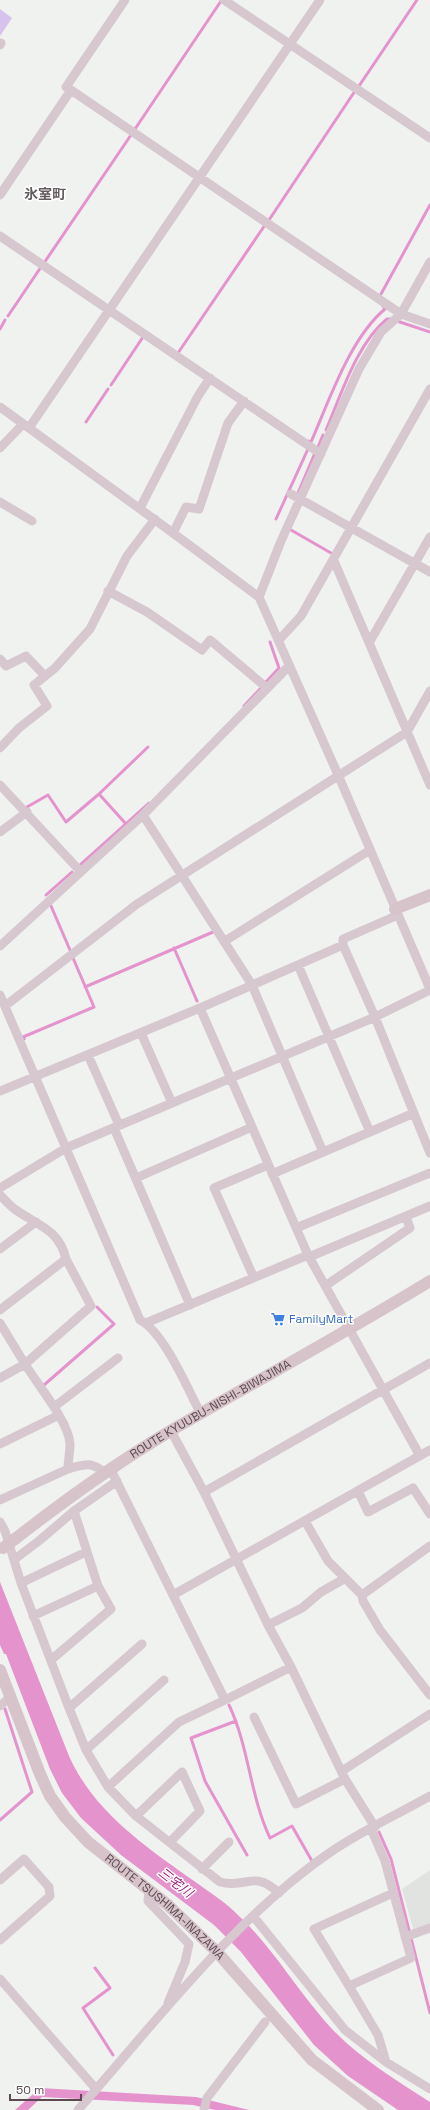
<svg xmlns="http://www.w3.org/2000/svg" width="430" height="2110" font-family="'Space Grotesk','Noto Sans JP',sans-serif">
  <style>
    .education { fill: #e1e3e1 }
    .green { fill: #d6c2ec }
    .water { fill: #e593cc }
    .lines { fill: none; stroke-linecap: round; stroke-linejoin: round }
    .stream { stroke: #e593cc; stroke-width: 3 }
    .street { stroke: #d6c8ce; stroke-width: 9 }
    .secondary { stroke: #d7c4cb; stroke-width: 12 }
    .secondary-bridge { stroke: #d7c4cb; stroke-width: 12 }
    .labels { text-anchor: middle; stroke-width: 3; stroke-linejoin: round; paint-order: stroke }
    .shop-label { font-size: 12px; fill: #366cbe; stroke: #fff; text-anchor: start }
    .street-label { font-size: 12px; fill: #5c4951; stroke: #fff }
    .water-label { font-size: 13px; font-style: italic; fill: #a01876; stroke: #fff }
    .quarter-label { font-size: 14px; font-weight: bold; fill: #645d60; stroke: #fff }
  </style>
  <rect width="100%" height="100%" fill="#f0f2f0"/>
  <!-- education -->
  <path class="education" d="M 430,1870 L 430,1926 L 414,1932 L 402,1889 Z"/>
  <!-- green -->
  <path class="green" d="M 0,9 L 12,18 L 0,36 Z"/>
  <!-- water -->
  <path class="water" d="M 0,1582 L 69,1756 C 94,1812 146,1847 194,1881 C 209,1892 226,1902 239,1916 C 270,1945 292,1982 319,2014 C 349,2052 390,2076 430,2102 L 430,2110 L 398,2110 L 348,2076 L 314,2045 L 241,1952 L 214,1925 L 121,1855 L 81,1818 L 62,1793 L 50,1769 L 6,1654 L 4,1654 L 0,1645 Z
    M 40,2088 L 196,2097 L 249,2110 L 215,2110 L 193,2105 L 42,2097 L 28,2110 L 15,2110 Z"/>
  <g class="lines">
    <!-- stream -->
    <path class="stream" d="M 359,86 L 417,0
      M 135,129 L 221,1
      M 269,220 L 355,91
      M 46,264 L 44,263 L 131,135
      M 381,294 L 430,205
      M 8,316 L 41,267
      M 397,321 L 430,332
      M 0,329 L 5,320
      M 178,353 L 265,225
      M 111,385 L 143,337
      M 86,422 L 108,389
      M 326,430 C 341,395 357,343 387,319 L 391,319
      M 309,441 L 311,442 C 329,401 350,338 385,309 L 383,306
      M 318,447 L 323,435
      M 298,493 L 315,453
      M 276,519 L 308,449
      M 291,530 L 331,553
      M 265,683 L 279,668 L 270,642
      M 244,706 L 261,688
      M 99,794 L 148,747
      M 27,807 L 48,795 L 66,822 L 99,794 L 126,824
      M 81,864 L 149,803
      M 46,895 L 72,872
      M 51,906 L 70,950
      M 174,948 L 197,1001
      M 85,987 L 213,932
      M 24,1039 L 23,1037 L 94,1007 L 73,958
      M 44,1385 L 114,1324 L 97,1307
      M 229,1705 C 249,1747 250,1796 270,1838 L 292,1826 L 312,1861
      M 236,1721 L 191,1738 L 205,1781 L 247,1855
      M 0,1820 L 32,1792 L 5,1709
      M 379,1832 L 391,1859 L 430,2013
      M 95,1968 L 110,1988 L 83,2008 L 113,2055"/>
    <!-- street -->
    <path class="street" d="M 224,0 L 430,138
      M 0,45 L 1,43
      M 66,87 L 125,0
      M 0,195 L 71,90 L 401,314 L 381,332 L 359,369 L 281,541 L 259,597
      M 0,236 L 321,454
      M 430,262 L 401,314 L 430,324
      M 0,407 L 173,533 L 259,597 L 339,777 L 430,989
      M 29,428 L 320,0
      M 0,448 L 23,424
      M 291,494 L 430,572
      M 0,502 L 32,521
      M 140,508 L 198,396 L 210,378
      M 173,533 L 186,507 L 199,509 L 228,423 L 244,401
      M 334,561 L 430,785
      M 108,591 L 147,612 L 202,650 L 210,640 L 267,688
      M 279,640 L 301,616 L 430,389
      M 369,643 L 430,537
      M 0,659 L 6,666 L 26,656 L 45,676
      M 0,748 L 19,728 L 47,706 L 34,685 L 55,668 L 90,629 L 127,556 L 155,519
      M 0,785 L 81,872
      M 143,815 L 252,985 L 323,1152
      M 0,832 L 27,812
      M 225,941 L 370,850
      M 343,945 L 375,1017 L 430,1153
      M 0,946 L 143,815 L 289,666
      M 298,965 L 370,1132
      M 0,995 L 140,1320 C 164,1332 188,1390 201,1414
      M 5,1006 L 137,904 L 407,732 L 430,691
      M 200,1008 L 308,1255 L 420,1456
      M 141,1033 L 172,1103
      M 88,1055 L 119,1125
      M 0,1091 L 200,1008 L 343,945 L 343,939 L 398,915
      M 114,1128 L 190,1305
      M 272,1174 L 414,1113
      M 136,1178 L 252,1127
      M 0,1188 L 66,1148 L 375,1017 L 430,990
      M 0,1195 C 5,1200 10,1206 16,1210 C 37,1225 59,1229 66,1259 L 91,1306 L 25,1364 C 37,1384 69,1422 70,1444 C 70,1452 68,1461 68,1469 L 0,1500
      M 296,1228 L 430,1173
      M 0,1249 L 36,1222
      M 309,1257 L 430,1206
      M 254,1278 L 214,1188 L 268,1165
      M 325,1286 L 410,1228 L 406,1217
      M 0,1310 L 66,1259
      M 0,1323 L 25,1364 L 0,1378
      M 146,1323 L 308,1255
      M 54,1407 L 118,1358
      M 171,1431 L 204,1492 L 268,1625 L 291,1667 L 345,1779 L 375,1827
      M 0,1444 L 59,1415
      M 68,1469 C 85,1464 92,1461 106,1474
      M 111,1470 L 225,1700 L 291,1667
      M 358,1491 L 368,1512 L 413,1488 L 430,1514
      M 204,1492 L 430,1363
      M 305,1521 L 328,1561 L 362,1595 L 363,1601 L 380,1630 L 430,1695
      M 0,1522 L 5,1531 L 21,1583 L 69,1708 L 86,1750 L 108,1787 L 136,1816 L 220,1882 C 248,1889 253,1869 279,1893
      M 15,1559 L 40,1540 L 74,1511
      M 21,1583 L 86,1552
      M 173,1595 L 430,1450
      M 362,1595 L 430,1546
      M 33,1616 L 98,1586 L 74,1511 L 117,1481
      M 268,1625 L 302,1608 L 321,1592 L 344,1579
      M 51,1660 L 111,1609 L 98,1586
      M 0,1706 L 10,1697
      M 69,1708 L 142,1644
      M 254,1717 L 296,1804 L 345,1779
      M 86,1750 L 164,1680
      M 342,1771 L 430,1714
      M 108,1787 L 179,1722 L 225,1700
      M 136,1816 L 182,1772 L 200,1811 L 170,1842
      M 371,1829 L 385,1861 L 411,1958 L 349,1986 L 378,2035 L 386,2062
      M 202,1869 L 229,1842
      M 0,1880 L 24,1859 L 49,1887 L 50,1896 L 0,1940
      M 149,1891 L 148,1901 L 189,1944 L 185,1962 L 168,2003
      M 254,1917 L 345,2030 L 386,2062 L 430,2089
      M 405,1937 L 430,1928
      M 0,1979 L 96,2089
      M 349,1986 L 314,1929 L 393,1893
      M 78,2110 C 155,2023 235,1917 332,1851 C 363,1830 398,1814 430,1796
      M 204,2110 L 207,2098 L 265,2022"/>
    <!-- secondary -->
    <g class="secondary">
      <path d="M 395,909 L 430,895"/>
      <path id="s1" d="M 15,1539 C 65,1500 118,1462 172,1430 C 258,1380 345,1333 430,1281"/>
      <path id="s2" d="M 0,1670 L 40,1774 L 50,1796 L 65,1817 L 88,1842 L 168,1905 L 217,1952 L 312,2060 L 378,2110"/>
    </g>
    <!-- secondary-bridge -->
    <path class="secondary-bridge" d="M 3,1548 L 15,1539"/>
  </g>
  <!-- icons -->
  <defs>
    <symbol id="supermarket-bare" viewBox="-9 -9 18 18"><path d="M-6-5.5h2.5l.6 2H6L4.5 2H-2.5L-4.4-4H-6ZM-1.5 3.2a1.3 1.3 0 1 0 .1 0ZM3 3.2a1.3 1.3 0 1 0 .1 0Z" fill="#3f7fe0" stroke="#fff" stroke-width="2.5" paint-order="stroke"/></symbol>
  </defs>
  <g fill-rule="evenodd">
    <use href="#supermarket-bare" x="268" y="1309" width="20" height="20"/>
  </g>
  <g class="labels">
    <!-- shop labels -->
    <g class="shop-label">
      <text x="289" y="1323">FamilyMart</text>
    </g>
    <!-- street labels -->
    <g class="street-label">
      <text dy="4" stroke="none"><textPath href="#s1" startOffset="235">ROUTE KYUUBU-NISHI-BIWAJIMA</textPath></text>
      <text dy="4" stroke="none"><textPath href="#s2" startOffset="296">ROUTE TSUSHIMA-INAZAWA</textPath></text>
    </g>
    <!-- water labels -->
    <g class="water-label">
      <text transform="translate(176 1882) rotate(38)" y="5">三宅川</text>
    </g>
    <!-- quarter labels -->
    <g class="quarter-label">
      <text x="45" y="199">氷室町</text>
    </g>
  </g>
  <!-- scale -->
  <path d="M10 2094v6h71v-6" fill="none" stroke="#5c4951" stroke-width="2"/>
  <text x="16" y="2094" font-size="12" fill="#5c4951" stroke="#ffffff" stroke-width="3" paint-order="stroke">50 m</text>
</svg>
